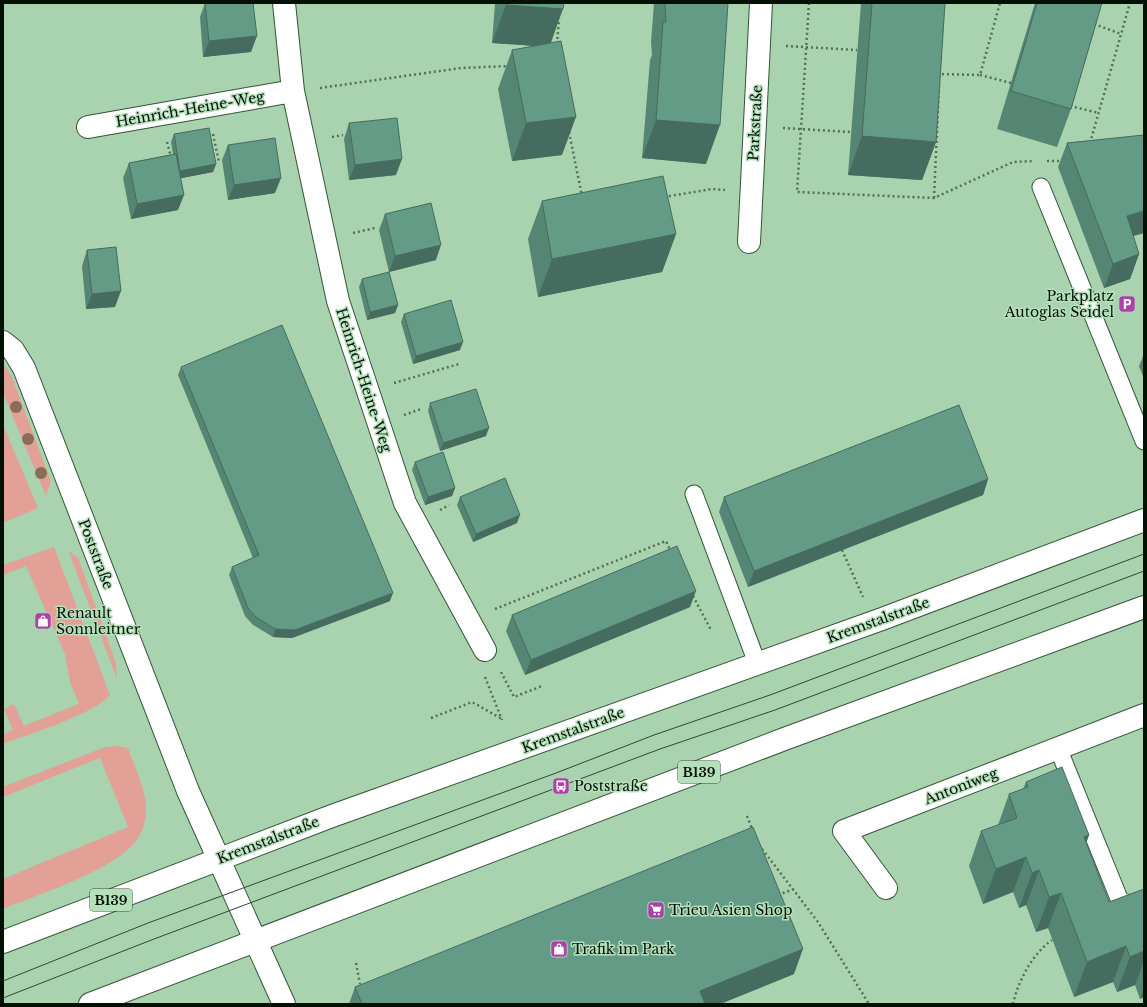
<svg xmlns="http://www.w3.org/2000/svg" width="1147" height="1007" font-family="'Libre Baskerville',serif">
  <style>
    .grass { fill: #e2a097 }
    .lines { fill: none; stroke-linecap: round; stroke-linejoin: round }
    .service-casing { stroke: #305536; stroke-width: 19 }
    .minor-casing { stroke: #305536; stroke-width: 24 }
    .tertiary-casing { stroke: #305536; stroke-width: 24 }
    .primary-casing { stroke: #305536; stroke-width: 24 }
    .path { stroke: #546f57; stroke-width: 2.5; stroke-dasharray: 2 3; stroke-linecap: butt }
    .service { stroke: #fff; stroke-width: 17 }
    .minor { stroke: #fff; stroke-width: 22 }
    .tertiary { stroke: #fff; stroke-width: 22 }
    .primary { stroke: #fff; stroke-width: 22 }
    .tram { stroke: #314734; stroke-width: 1 }
    .tree { fill: #8a6c59 }
    .wall { fill: #558573 }
    .shaded-wall { fill: #456c5e }
    .building { fill: #639b86; stroke: #456c5e }
    .labels { text-anchor: middle; stroke-width: 3; stroke-linejoin: round; paint-order: stroke }
    .shield { fill: #b6e0bb; stroke: #394f3c; stroke-width: 1 }
    .shield-label { font-size: 13px; font-weight: bold; fill: #031105 }
    .street-label { font-size: 14px; fill: #031105; stroke: #b6e0bb }
    .poi-label { font-size: 14px; fill: #031105; stroke: #b6e0bb; text-anchor: start }
  </style>
  <rect width="100%" height="100%" fill="#a9d3ae"/>
  <!-- grass -->
  <path class="grass" d="M 3,363 L 11,375 L 51,481 L 46,496 L 3,393 Z
    M 3,425 L 38,508 L 3,523 Z
    M 54,547 L 110,695 C 91,716 31,733 3,744 L 3,734 L 13,730 L 4,709 L 14,704 L 24,726 L 79,704 L 70,682 L 65,654 L 26,566 L 3,575 L 3,565 Z
    M 68,550 L 78,558 L 81,566 L 116,663 L 117,679 Z
    M 116,746 L 128,748 C 134,766 146,789 146,809 C 146,820 143,831 137,840 C 115,870 39,894 3,909 L 3,879 L 128,827 L 100,758 L 3,797 L 3,787 L 105,747 Z"/>
  <g class="lines">
    <defs>
      <path id="service" d="M 1041,187 L 1144,441
        M 694,494 L 757,663
        M 1058,748 L 1120,901 L 1144,908"/>
      <path id="minor" d="M 284,3 L 293,91 L 338,301 L 405,503 L 485,650
        M 88,127 L 293,91
        M 749,242 L 761,3
        M 886,888 L 844,831 L 1144,715"/>
      <path id="tertiary" d="M 3,342 L 13,350 L 24,368 L 188,791 L 284,1004"/>
      <path id="primary" d="M 3,942 L 332,816 L 882,619 L 1144,520
        M 90,1004 L 787,738 L 1144,607"/>
    </defs>
    <!-- service casing -->
    <use href="#service" class="service-casing"/>
    <!-- minor casing -->
    <use href="#minor" class="minor-casing"/>
    <!-- tertiary casing -->
    <use href="#tertiary" class="tertiary-casing"/>
    <!-- primary casing -->
    <use href="#primary" class="primary-casing"/>
    <!-- path -->
    <path class="path" d="M 809,3 L 797,192 L 934,198 L 1013,162 L 1034,161
      M 1094,24 L 1121,34
      M 557,44 L 559,19
      M 786,46 L 857,50
      M 937,74 L 980,75 L 1000,3
      M 980,75 L 1011,83
      M 320,88 L 461,68 L 509,66
      M 1070,106 L 1099,113
      M 783,128 L 851,132
      M 569,132 L 582,196
      M 213,134 L 219,162
      M 332,137 L 343,135
      M 167,142 L 171,157
      M 1090,143 L 1130,3
      M 1047,161 L 1062,161
      M 664,197 L 712,189 L 725,190
      M 934,198 L 939,87
      M 353,233 L 375,228
      M 394,383 L 459,364
      M 404,415 L 421,409
      M 440,510 L 449,505
      M 842,550 L 863,597
      M 693,596 L 711,630
      M 495,609 L 666,541 L 671,552
      M 501,672 L 514,697 L 542,686
      M 485,677 L 502,720
      M 431,718 L 472,702 L 502,719
      M 747,816 L 752,829
      M 759,845 L 818,922 L 869,1004
      M 778,895 L 794,889
      M 356,963 L 360,984
      M 1013,1004 C 1018,981 1033,953 1052,940"/>
    <!-- service -->
    <use href="#service" class="service"/>
    <!-- minor -->
    <use href="#minor" class="minor"/>
    <!-- tertiary -->
    <use href="#tertiary" class="tertiary"/>
    <!-- primary -->
    <use href="#primary" class="primary"/>
    <!-- tram -->
    <path class="tram" d="M 3,981 L 148,923 L 556,773 L 654,735 L 770,695 L 1144,554
      M 3,998 L 154,939 L 660,749 L 775,710 L 1144,571"/>
  </g>
  <!-- trees -->
  <g class="tree">
    <circle cx="16" cy="407" r="6"/>
    <circle cx="28" cy="439" r="6"/>
    <circle cx="41" cy="473" r="6"/>
  </g>
  <!-- wall -->
  <path class="wall" d="M 205,3 L 253,3 L 251,52 L 203,57 L 200,17 Z
    M 495,3 L 564,3 L 551,43 L 562,155 L 512,161 L 498,89 L 512,50 L 536,46 L 492,43 Z
    M 654,3 L 728,3 L 706,164 L 642,158 L 650,60 L 652,55 L 651,42 Z
    M 861,3 L 945,3 L 936,142 L 922,180 L 848,175 Z
    M 1035,3 L 1102,3 L 1071,109 L 1057,147 L 997,129 Z
    M 349,123 L 396,175 L 349,180 L 344,139 Z
    M 174,134 L 216,164 L 213,172 L 181,178 L 178,210 L 131,219 L 123,178 L 129,163 L 173,154 L 171,142 Z
    M 1144,135 L 1144,233 L 1133,236 L 1139,254 L 1130,279 L 1104,288 L 1058,167 L 1067,143 Z
    M 228,145 L 275,193 L 228,200 L 222,160 Z
    M 542,201 L 676,234 L 662,272 L 538,297 L 528,239 Z
    M 385,214 L 436,260 L 389,272 L 379,230 Z
    M 87,250 L 115,307 L 86,309 L 82,266 Z
    M 362,279 L 398,305 L 395,313 L 367,320 L 359,287 Z
    M 404,314 L 460,350 L 413,364 L 401,322 Z
    M 1144,354 L 1144,379 L 1139,366 Z
    M 181,367 L 390,601 L 292,638 L 273,637 L 253,625 L 245,616 L 229,575 L 232,567 L 253,558 L 178,375 Z
    M 430,403 L 486,436 L 440,451 L 428,411 Z
    M 415,462 L 455,488 L 452,496 L 425,505 L 412,470 Z
    M 988,479 L 983,495 L 748,587 L 719,512 L 724,497 Z
    M 460,497 L 517,523 L 473,542 L 457,505 Z
    M 690,607 L 525,675 L 506,631 L 512,615 Z
    M 1026,782 L 1089,835 L 1086,843 L 1109,902 L 1144,889 L 1144,997 L 1140,999 L 1135,985 L 1117,992 L 1113,982 L 1074,997 L 1048,928 L 1036,932 L 1026,905 L 1019,908 L 1013,892 L 983,904 L 969,866 L 981,831 L 998,825 L 1009,794 L 1023,789 Z
    M 794,974 L 720,1004 L 349,1004 L 355,987 Z"/>
  <!-- shaded-wall -->
  <path class="shaded-wall" d="M 506,5 L 563,9 L 549,47 L 492,43 Z
    M 257,36 L 251,52 L 203,57 L 209,41 Z
    M 576,117 L 562,155 L 512,161 L 526,123 Z
    M 656,120 L 720,125 L 706,164 L 642,158 Z
    M 862,136 L 936,142 L 922,180 L 848,175 Z
    M 402,159 L 396,175 L 349,180 L 355,165 Z
    M 216,164 L 213,172 L 177,179 L 180,171 Z
    M 281,178 L 275,193 L 228,200 L 234,185 Z
    M 184,195 L 178,210 L 131,219 L 137,204 Z
    M 1144,211 L 1144,233 L 1118,240 L 1127,216 Z
    M 676,234 L 662,272 L 538,297 L 552,259 Z
    M 441,245 L 436,260 L 389,272 L 395,256 Z
    M 1139,254 L 1130,279 L 1104,288 L 1113,264 Z
    M 121,291 L 115,307 L 86,309 L 92,294 Z
    M 398,305 L 395,313 L 367,320 L 370,312 Z
    M 463,342 L 460,350 L 413,364 L 416,356 Z
    M 489,428 L 486,436 L 440,451 L 443,443 Z
    M 988,479 L 983,495 L 748,587 L 754,571 Z
    M 455,488 L 452,496 L 425,505 L 428,497 Z
    M 520,515 L 517,523 L 473,542 L 476,534 Z
    M 696,591 L 690,607 L 525,675 L 531,660 Z
    M 393,593 L 390,601 L 292,638 L 273,637 L 275,629 Z
    M 1089,835 L 1076,871 L 1084,837 Z
    M 1026,857 L 1013,892 L 983,904 L 996,869 Z
    M 1039,870 L 1026,905 L 1019,908 L 1032,873 Z
    M 1061,893 L 1048,928 L 1036,932 L 1049,897 Z
    M 1126,946 L 1113,982 L 1074,997 L 1087,962 Z
    M 803,949 L 794,974 L 720,1004 L 695,1004 L 700,991 Z
    M 1144,951 L 1144,960 L 1135,985 L 1117,992 L 1130,957 Z
    M 1144,989 L 1144,997 L 1140,999 Z"/>
  <!-- building -->
  <path class="building" d="M 205,3 L 253,3 L 257,36 L 209,41 Z
    M 506,3 L 564,3 L 563,9 L 506,5 Z
    M 665,3 L 728,3 L 720,125 L 656,120 L 663,22 L 666,22 Z
    M 872,3 L 945,3 L 936,142 L 862,136 Z
    M 1037,3 L 1102,3 L 1071,109 L 1011,91 Z
    M 561,41 L 576,117 L 526,123 L 512,50 Z
    M 397,118 L 402,159 L 355,165 L 349,123 Z
    M 209,128 L 216,164 L 180,171 L 174,134 Z
    M 1144,135 L 1144,211 L 1127,216 L 1139,254 L 1113,264 L 1067,143 Z
    M 275,138 L 281,178 L 234,185 L 228,145 Z
    M 176,154 L 184,195 L 137,204 L 129,163 Z
    M 663,176 L 676,234 L 552,259 L 542,201 Z
    M 431,203 L 441,245 L 395,256 L 385,214 Z
    M 116,247 L 121,291 L 92,294 L 87,250 Z
    M 389,272 L 398,305 L 370,312 L 362,279 Z
    M 451,300 L 463,342 L 416,356 L 404,314 Z
    M 282,325 L 393,593 L 295,630 L 275,629 L 256,617 L 248,608 L 232,567 L 259,555 L 181,367 Z
    M 476,389 L 489,428 L 443,443 L 430,403 Z
    M 959,405 L 988,479 L 754,571 L 724,497 Z
    M 443,452 L 455,488 L 428,497 L 415,462 Z
    M 505,478 L 520,515 L 476,534 L 460,497 Z
    M 677,546 L 696,591 L 531,660 L 512,615 Z
    M 1062,767 L 1089,835 L 1084,837 L 1109,902 L 1144,889 L 1144,951 L 1130,957 L 1126,946 L 1087,962 L 1061,893 L 1049,897 L 1039,870 L 1032,873 L 1026,857 L 996,869 L 981,831 L 1017,818 L 1009,794 L 1028,787 L 1026,782 Z
    M 753,827 L 803,949 L 700,991 L 705,1004 L 362,1004 L 355,987 Z"/>
  <!-- icons -->
  <defs>
    <symbol id="parking-square" viewBox="-11 -11 22 22"><rect x="-9" y="-9" width="18" height="18" rx="4" fill="#aa43a8" stroke="#b6e0bb"/><path d="M-3.5-5.5H1a3.5 3.5 0 0 1 0 7H-1V5.5H-3.5ZM-1-3.4V-.6H.8a1.4 1.4 0 0 0 0-2.8Z" fill="#fff"/></symbol>
    <symbol id="shop-square" viewBox="-11 -11 22 22"><rect x="-9" y="-9" width="18" height="18" rx="4" fill="#aa43a8" stroke="#b6e0bb"/><path d="M-5-2.5h2.3a2.7 3.5 0 0 1 5.4 0H5L5.5 6h-11ZM-1.5-2.5h3a1.5 2.3 0 0 0-3 0Z" fill="#fff"/></symbol>
    <symbol id="bus-square" viewBox="-11 -11 22 22"><rect x="-9" y="-9" width="18" height="18" rx="4" fill="#aa43a8" stroke="#b6e0bb"/><path d="M-5-6H5V4H4V6H2V4H-2V6H-4V4H-5ZM-3.5-4V0h7V-4ZM-3.5 1.2v1.5H-2V1.2ZM2 1.2v1.5H3.5V1.2Z" fill="#fff"/></symbol>
    <symbol id="supermarket-square" viewBox="-11 -11 22 22"><rect x="-9" y="-9" width="18" height="18" rx="4" fill="#aa43a8" stroke="#b6e0bb"/><path d="M-6-5.5h2.5l.6 2H6L4.5 2H-2.5L-4.4-4H-6ZM-1.5 3.2a1.3 1.3 0 1 0 .1 0ZM3 3.2a1.3 1.3 0 1 0 .1 0Z" fill="#fff"/></symbol>
  </defs>
  <g fill-rule="evenodd">
    <use href="#parking-square" x="1117" y="294" width="20" height="20"/>
    <use href="#shop-square" x="33" y="611" width="20" height="20"/>
    <use href="#bus-square" x="551" y="776" width="20" height="20"/>
    <use href="#supermarket-square" x="646" y="900" width="20" height="20"/>
    <use href="#shop-square" x="549" y="939" width="20" height="20"/>
  </g>
  <g class="labels">
    <!-- shield labels -->
    <g class="shield">
      <rect x="678" y="761" width="42" height="22" rx="3"/>
      <rect x="90" y="889" width="42" height="22" rx="3"/>
    </g>
    <g class="shield-label">
      <text x="699" y="777">B139</text>
      <text x="111" y="905">B139</text>
    </g>
    <!-- street labels -->
    <g class="street-label">
      <text transform="translate(190 109) rotate(-10)" y="5">Heinrich-Heine-Weg</text>
      <text transform="translate(755 123) rotate(-87)" y="5">Parkstraße</text>
      <text transform="translate(364 380) rotate(72)" y="5">Heinrich-Heine-Weg</text>
      <text transform="translate(96 554) rotate(69)" y="5">Poststraße</text>
      <text transform="translate(878 620) rotate(-20)" y="5">Kremstalstraße</text>
      <text transform="translate(573 730) rotate(-20)" y="5">Kremstalstraße</text>
      <text transform="translate(961 786) rotate(-21)" y="5">Antoniweg</text>
      <text transform="translate(268 840) rotate(-21)" y="5">Kremstalstraße</text>
    </g>
    <!-- poi labels -->
    <g class="poi-label">
      <text x="1114" y="301" text-anchor="end">Parkplatz<tspan x="1114" dy="16">Autoglas Seidel</tspan></text>
      <text x="56" y="618">Renault<tspan x="56" dy="16">Sonnleitner</tspan></text>
      <text x="574" y="791">Poststraße</text>
      <text x="669" y="915">Trieu Asien Shop</text>
      <text x="572" y="954">Trafik im Park</text>
    </g>
  </g>
  <!-- border -->
  <rect width="1147" height="1007" fill="none" stroke="#031105" stroke-width="8"/>
</svg>
